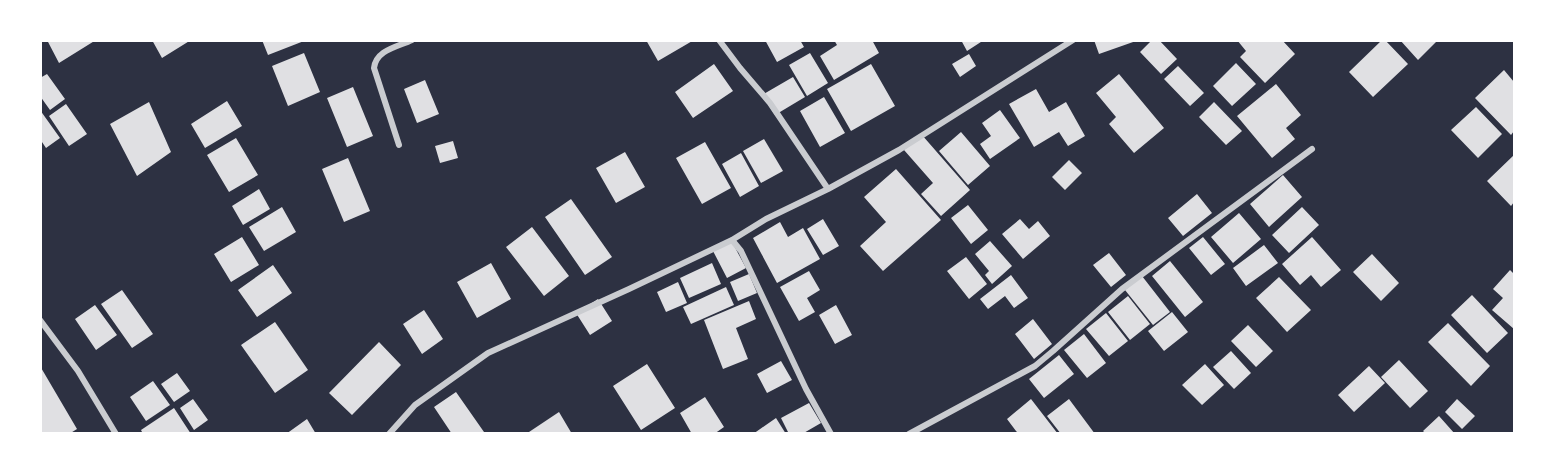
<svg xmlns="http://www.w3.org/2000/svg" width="1555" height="474" font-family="'DejaVu Sans',sans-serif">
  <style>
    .building { fill: #e0e0e3 }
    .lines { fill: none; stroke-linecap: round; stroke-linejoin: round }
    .minor { stroke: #caccd0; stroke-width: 6 }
  </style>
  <rect width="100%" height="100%" fill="#2d3142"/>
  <!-- building -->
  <path class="building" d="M 47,40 L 96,40 L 59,63 Z
    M 152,40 L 191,40 L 162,58 Z
    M 262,40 L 304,40 L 304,41 L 268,55 Z
    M 646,40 L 694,40 L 658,61 Z
    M 765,40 L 800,40 L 804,47 L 777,62 Z
    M 834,40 L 872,40 L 879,53 L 834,80 L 820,56 L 837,45 Z
    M 961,40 L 984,40 L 967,51 Z
    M 1094,40 L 1136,40 L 1136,41 L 1099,54 Z
    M 1152,40 L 1159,40 L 1177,59 L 1161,74 L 1140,52 Z
    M 1237,40 L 1282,40 L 1295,54 L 1265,83 L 1240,57 L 1246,51 Z
    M 1382,40 L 1385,40 L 1408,64 L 1373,97 L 1349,72 Z
    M 1400,40 L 1438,40 L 1418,60 Z
    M 304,53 L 320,92 L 288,106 L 272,66 Z
    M 810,53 L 828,83 L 807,96 L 789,65 Z
    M 969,54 L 976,66 L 960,77 L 952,64 Z
    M 1236,63 L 1256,84 L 1232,106 L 1213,86 Z
    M 714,64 L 733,91 L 693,118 L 675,92 Z
    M 871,64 L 895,106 L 851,131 L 827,89 Z
    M 1178,66 L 1204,93 L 1190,106 L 1164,79 Z
    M 1504,70 L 1514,82 L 1514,131 L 1511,135 L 1475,98 Z
    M 47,74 L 65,99 L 50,110 L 40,96 L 40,78 Z
    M 1119,74 L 1164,128 L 1134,153 L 1109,124 L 1116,117 L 1096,93 Z
    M 793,77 L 805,97 L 775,115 L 762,95 Z
    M 425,80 L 439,114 L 417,123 L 404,89 Z
    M 1276,84 L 1301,115 L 1286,128 L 1295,139 L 1272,158 L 1237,116 Z
    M 353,87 L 373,136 L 347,147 L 327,98 Z
    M 1036,89 L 1049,112 L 1066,102 L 1085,136 L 1068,146 L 1059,132 L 1034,147 L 1009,104 Z
    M 824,97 L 845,133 L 820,147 L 800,111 Z
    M 227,101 L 242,126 L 205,148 L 191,124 Z
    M 149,102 L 171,152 L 137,176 L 110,124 Z
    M 1214,102 L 1242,131 L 1226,145 L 1199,117 Z
    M 66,104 L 87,134 L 69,146 L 49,116 Z
    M 1476,107 L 1502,134 L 1478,158 L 1451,130 Z
    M 40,110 L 60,138 L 46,148 L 40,139 Z
    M 1000,110 L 1020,138 L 990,159 L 980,144 L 991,136 L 982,123 Z
    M 961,132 L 990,166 L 968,185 L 939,151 Z
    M 922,135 L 970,190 L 941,216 L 921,194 L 933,183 L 904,150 Z
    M 236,138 L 258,175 L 229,192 L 207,155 Z
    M 764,139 L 783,171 L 761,183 L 743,151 Z
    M 453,141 L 458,158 L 440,163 L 435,146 Z
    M 705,142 L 731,188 L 702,204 L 676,158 Z
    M 625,152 L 645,187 L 616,203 L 596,168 Z
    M 741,153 L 759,186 L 740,197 L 722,164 Z
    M 1514,155 L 1514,202 L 1511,206 L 1487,181 Z
    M 348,158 L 370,211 L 344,222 L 322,169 Z
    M 1069,160 L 1082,173 L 1065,190 L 1052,177 Z
    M 896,169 L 941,220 L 883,271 L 860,246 L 886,222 L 864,197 Z
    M 1283,175 L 1302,197 L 1269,227 L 1250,204 Z
    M 259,189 L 270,209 L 243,225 L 232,206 Z
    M 1197,194 L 1212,213 L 1183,236 L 1168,218 Z
    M 571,199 L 612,257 L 585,275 L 545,217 Z
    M 968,205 L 988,230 L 971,244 L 951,218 Z
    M 282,207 L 296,232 L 264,251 L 249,227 Z
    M 1302,207 L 1319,225 L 1289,253 L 1272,235 Z
    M 1239,213 L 1261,239 L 1233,263 L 1211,237 Z
    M 823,219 L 839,246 L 823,255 L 807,229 Z
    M 1020,219 L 1029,229 L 1038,221 L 1050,236 L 1023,259 L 1002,234 Z
    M 780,222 L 788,237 L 803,228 L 820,259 L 777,283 L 753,238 Z
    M 532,227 L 569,276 L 544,296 L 506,247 Z
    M 242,237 L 259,265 L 231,282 L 214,254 Z
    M 1203,237 L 1225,264 L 1211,275 L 1189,248 Z
    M 1312,237 L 1341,270 L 1321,287 L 1311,275 L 1300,285 L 1282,264 Z
    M 990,241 L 1012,266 L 992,284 L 985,275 L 989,271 L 975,254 Z
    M 732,242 L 746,268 L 727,278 L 713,251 Z
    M 1264,245 L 1278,263 L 1246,286 L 1233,268 Z
    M 1109,253 L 1126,275 L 1111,287 L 1093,265 Z
    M 1372,254 L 1399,283 L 1381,301 L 1353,272 Z
    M 966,257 L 987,284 L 969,299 L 947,271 Z
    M 1170,261 L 1203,302 L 1185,317 L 1152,276 Z
    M 491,263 L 511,299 L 477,318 L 457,282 Z
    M 712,263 L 721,284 L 689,298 L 680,278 Z
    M 273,265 L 292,293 L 257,317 L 238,290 Z
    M 1510,270 L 1514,274 L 1514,329 L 1492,310 L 1503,298 L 1493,289 Z
    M 809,271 L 820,290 L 807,298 L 815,312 L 799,321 L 780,287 Z
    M 749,274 L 757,293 L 738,301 L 730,282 Z
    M 1011,275 L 1028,298 L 1014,308 L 1005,296 L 988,309 L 980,299 Z
    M 1142,276 L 1170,312 L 1153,325 L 1125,290 Z
    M 1279,277 L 1311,310 L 1287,332 L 1256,298 Z
    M 678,282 L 687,303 L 666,312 L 657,292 Z
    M 726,287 L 734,305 L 691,324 L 683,307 Z
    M 122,290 L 153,334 L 132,348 L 101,304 Z
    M 1472,295 L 1508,333 L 1487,353 L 1451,315 Z
    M 1128,296 L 1150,324 L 1130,340 L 1108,312 Z
    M 598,299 L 612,321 L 590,335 L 576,313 Z
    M 749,301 L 756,319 L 736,328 L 748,359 L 723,369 L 704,320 Z
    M 95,305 L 117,335 L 96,350 L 75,319 Z
    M 836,305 L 852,335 L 835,344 L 819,315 Z
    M 424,310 L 443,339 L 422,354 L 403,324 Z
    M 1172,312 L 1188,332 L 1164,351 L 1148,331 Z
    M 1106,313 L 1128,341 L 1109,356 L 1086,329 Z
    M 1033,319 L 1052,344 L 1034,359 L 1015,334 Z
    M 275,322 L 308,370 L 275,393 L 241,345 Z
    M 1448,323 L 1490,366 L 1471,386 L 1428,342 Z
    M 1248,325 L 1273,351 L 1256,367 L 1231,341 Z
    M 1084,334 L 1106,363 L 1087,378 L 1064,350 Z
    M 379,342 L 401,365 L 352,415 L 329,393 Z
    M 1231,351 L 1251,373 L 1234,389 L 1213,367 Z
    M 1059,355 L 1074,374 L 1044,398 L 1029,379 Z
    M 1399,360 L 1428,391 L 1410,408 L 1381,377 Z
    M 781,361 L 792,380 L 767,393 L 757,374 Z
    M 647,364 L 675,408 L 641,430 L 613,386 Z
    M 1205,364 L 1224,385 L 1202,405 L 1182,385 Z
    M 40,366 L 77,429 L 69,434 L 40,434 Z
    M 1369,366 L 1385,383 L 1354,412 L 1338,395 Z
    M 177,373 L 190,391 L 174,402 L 161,384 Z
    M 153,381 L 170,405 L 146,421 L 130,397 Z
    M 456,392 L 484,432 L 482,434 L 452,434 L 434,407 Z
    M 705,397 L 724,427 L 714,434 L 692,434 L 680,413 Z
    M 193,399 L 208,420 L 194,430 L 180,408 Z
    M 1031,399 L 1058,434 L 1019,434 L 1016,431 L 1007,419 Z
    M 1069,399 L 1095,434 L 1061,434 L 1047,416 Z
    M 1457,399 L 1475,416 L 1462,429 L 1445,412 Z
    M 809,403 L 821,423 L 802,434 L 789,434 L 781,418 Z
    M 174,408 L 191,434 L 143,434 L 141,430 Z
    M 559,412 L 572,434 L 526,434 Z
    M 1439,416 L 1455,434 L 1426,434 L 1423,431 Z
    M 776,418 L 786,434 L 753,434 Z
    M 307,419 L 316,434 L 286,434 Z"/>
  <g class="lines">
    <!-- minor -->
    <path class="minor" d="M 719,40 L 740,68 L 770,103 L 828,189
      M 399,145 L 374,68 C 376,50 397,47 412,40
      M 732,240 L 741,251 L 806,389 L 831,434
      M 40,320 L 78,371 L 116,434
      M 389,434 L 415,405 L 488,353 L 629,289 L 732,240 L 766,219 L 828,189 L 899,150 L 1073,40
      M 909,434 L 1035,366 L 1053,351 L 1122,289 L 1312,149"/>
  </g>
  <!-- border -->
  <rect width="1555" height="474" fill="none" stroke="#ffffff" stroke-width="84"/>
</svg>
